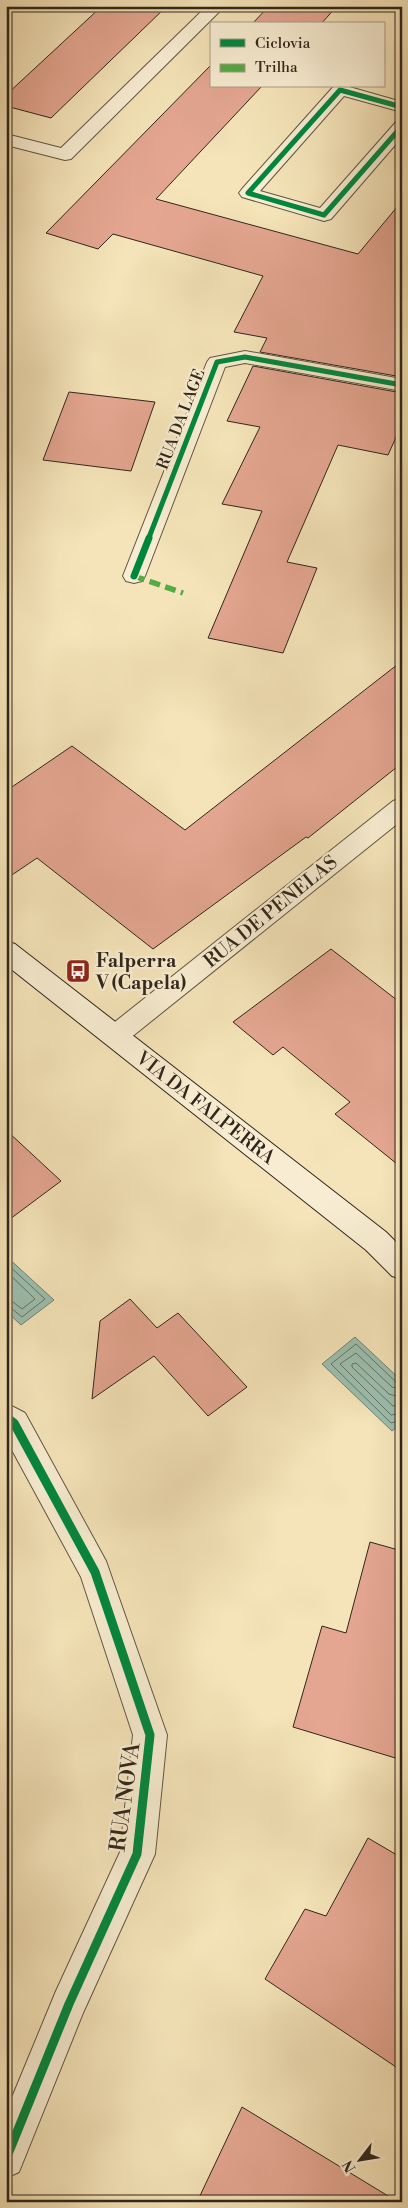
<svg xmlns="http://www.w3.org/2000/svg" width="408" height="2208" font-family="'Libre Bodoni',serif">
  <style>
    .water { fill: #9cbfaf; stroke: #718274 }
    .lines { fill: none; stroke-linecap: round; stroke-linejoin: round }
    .shore { stroke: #667265; stroke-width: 1 }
    .building { fill: #e4a691; stroke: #30261b }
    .minor-casing { stroke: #615642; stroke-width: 2 }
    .secondary-casing { stroke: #30261b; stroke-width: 2 }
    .minor { fill: #f8edd2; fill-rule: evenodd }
    .secondary { fill: #f8edd2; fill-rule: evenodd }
    .quiet { stroke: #54aa43; stroke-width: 5.5; stroke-dasharray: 11 5.5; stroke-linecap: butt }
    .cycleway-far2-casing { stroke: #f8edd2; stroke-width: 7 }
    .cycleway-far1-casing { stroke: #f8edd2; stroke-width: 10 }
    .cycleway-casing { stroke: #f8edd2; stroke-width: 12 }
    .cycleway-far2 { stroke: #00873e; stroke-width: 5 }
    .cycleway-far1 { stroke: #00873e; stroke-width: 7 }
    .cycleway { stroke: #00873e; stroke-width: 9 }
    .labels { text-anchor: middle; stroke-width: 4.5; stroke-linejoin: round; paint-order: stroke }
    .far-street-label { font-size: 16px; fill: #30261b; stroke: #f8edd2 }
    .street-label { font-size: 19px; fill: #30261b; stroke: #f8edd2 }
    .poi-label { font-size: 19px; font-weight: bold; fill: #30261b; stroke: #f8edd2; text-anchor: start }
    .near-street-label { font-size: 22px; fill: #30261b; stroke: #f8edd2 }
  </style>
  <rect width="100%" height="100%" fill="#f5e4b9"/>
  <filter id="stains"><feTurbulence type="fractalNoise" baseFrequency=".004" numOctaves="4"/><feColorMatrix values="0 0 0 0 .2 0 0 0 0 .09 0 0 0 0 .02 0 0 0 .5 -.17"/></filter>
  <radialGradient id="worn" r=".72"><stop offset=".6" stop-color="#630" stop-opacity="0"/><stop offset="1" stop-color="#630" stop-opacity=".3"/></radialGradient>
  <!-- water -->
  <path class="water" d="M 6,1256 L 54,1300 L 21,1325 L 6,1311 Z
    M 355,1337 L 402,1381 L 402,1423 L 392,1431 L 322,1364 Z"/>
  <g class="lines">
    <!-- shore -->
    <path class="shore" d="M 6,1263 L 45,1299 L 22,1317 L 11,1308 L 6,1308
      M 6,1271 L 35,1299 L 22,1309 L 13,1302 L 6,1301
      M 402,1384 L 396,1382 L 356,1344 L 331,1364 L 391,1423 L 402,1420
      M 402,1390 L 392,1387 L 356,1353 L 340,1364 L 391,1415 L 402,1413
      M 402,1398 L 389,1394 L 356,1363 L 352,1364 L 352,1367 L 393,1406 L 402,1406"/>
  </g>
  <!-- building -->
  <path class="building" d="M 102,6 L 167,6 L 51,118 L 6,106 L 6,95 Z
    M 269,6 L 337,6 L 321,24 L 252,24 Z
    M 212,64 L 212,86 L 262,86 L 156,199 L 358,254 L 402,201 L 402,377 L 260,352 L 267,338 L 234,332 L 263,276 L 113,234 L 98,249 L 46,233 Z
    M 253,366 L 402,393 L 402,424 L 388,455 L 338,445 L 287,562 L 317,568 L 283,653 L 208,638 L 262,511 L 222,504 L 260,427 L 227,421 Z
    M 69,392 L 155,402 L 131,471 L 43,460 Z
    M 402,661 L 402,763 L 308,838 L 306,837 L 153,949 L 37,858 L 6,879 L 6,791 L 72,746 L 185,830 Z
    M 331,949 L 402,1004 L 402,1168 L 335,1114 L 350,1102 L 283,1047 L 273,1055 L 233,1022 Z
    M 6,1130 L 61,1181 L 6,1222 Z
    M 130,1299 L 157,1328 L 178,1313 L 247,1387 L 208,1416 L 154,1356 L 92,1399 L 100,1321 Z
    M 370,1542 L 402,1551 L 402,1760 L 293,1727 L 322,1626 L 346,1633 Z
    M 368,1838 L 402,1858 L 402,2071 L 265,1979 L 305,1909 L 326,1916 Z
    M 242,2107 L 398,2202 L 197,2202 Z"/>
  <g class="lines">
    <defs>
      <path id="minor" d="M 207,6 L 225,6 L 71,159 L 65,160 L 6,145 L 6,134 L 61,148 Z
        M 334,86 L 346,86 L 402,102 L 402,112 L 344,96 L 260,191 L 320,208 L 396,122 L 402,121 L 402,137 L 331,219 L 324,221 L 242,197 L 239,193 L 242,189 Z
        M 245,351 L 402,379 L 402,391 L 245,363 L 225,367 L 145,576 L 142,581 L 134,583 L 126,581 L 123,576 L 207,362 L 210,358 Z
        M 402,798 L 402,820 L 124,1043 L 115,1047 L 106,1043 L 102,1036 L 106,1029 L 393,801 Z
        M 6,1403 L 25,1413 L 106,1561 L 167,1735 L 155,1854 L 83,2013 L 19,2172 L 6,2178 L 6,2112 L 56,1991 L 120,1852 L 133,1735 L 81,1577 L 6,1439 Z"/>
      <path id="secondary" d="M 6,941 L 15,944 L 386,1232 L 402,1248 L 402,1279 L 392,1276 L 366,1250 L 6,965 Z"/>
    </defs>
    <!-- minor casing -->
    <use href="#minor" class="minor-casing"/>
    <!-- secondary casing -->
    <use href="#secondary" class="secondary-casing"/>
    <!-- minor -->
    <use href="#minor" class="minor"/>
    <!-- secondary -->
    <use href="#secondary" class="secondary"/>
    <!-- quiet -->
    <path class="quiet" d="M 134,576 L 183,593"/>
    <defs>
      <path id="cycleway-far2" d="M 402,107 L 340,90 L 248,193 L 324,215 L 402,126
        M 148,540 L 217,362 L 245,357 L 402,385"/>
      <path id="cycleway-far1" d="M 134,576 L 149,538"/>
      <path id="cycleway" d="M 6,1417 L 14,1423 L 95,1572 L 150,1735 L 137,1854 L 69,2004 L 6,2159"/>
    </defs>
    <!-- cycleway-far2 casing -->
    <use href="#cycleway-far2" class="cycleway-far2-casing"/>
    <!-- cycleway-far1 casing -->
    <use href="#cycleway-far1" class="cycleway-far1-casing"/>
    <!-- cycleway casing -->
    <use href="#cycleway" class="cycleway-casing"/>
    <!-- cycleway-far2 -->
    <use href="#cycleway-far2" class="cycleway-far2"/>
    <!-- cycleway-far1 -->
    <use href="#cycleway-far1" class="cycleway-far1"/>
    <!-- cycleway -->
    <use href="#cycleway" class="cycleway"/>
  </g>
  <!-- icons -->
  <defs>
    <symbol id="bus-square" viewBox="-11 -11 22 22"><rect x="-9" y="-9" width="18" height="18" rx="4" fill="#8f2418" stroke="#f8edd2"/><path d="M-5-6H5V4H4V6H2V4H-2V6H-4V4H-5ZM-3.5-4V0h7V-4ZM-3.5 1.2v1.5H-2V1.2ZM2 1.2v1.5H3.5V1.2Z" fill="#fff"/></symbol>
  </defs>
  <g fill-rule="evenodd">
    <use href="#bus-square" x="64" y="957" width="28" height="28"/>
  </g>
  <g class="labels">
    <!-- far-street labels -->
    <g class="far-street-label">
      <text transform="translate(180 419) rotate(-69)" y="6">RUA DA LAGE</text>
    </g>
    <!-- street labels -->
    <g class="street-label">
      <text transform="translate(270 911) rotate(-39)" y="7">RUA DE PENELAS</text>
      <text transform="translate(206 1107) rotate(38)" y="7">VIA DA FALPERRA</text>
    </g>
    <!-- poi labels -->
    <g class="poi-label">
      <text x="96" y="967">Falperra<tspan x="96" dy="22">V (Capela)</tspan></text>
    </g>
    <!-- near-street labels -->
    <g class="near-street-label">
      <text transform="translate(124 1797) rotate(-82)" y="8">RUA NOVA</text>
    </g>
  </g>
  <!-- margin -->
  <rect width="408" height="2208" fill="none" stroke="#f5e4b9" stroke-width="25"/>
  <rect x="8" y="8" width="393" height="2193" fill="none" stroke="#30261b" stroke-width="2.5"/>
  <rect x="12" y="12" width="383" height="2183" fill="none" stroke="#30261b"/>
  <!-- legend -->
  <rect x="210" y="22" width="175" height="65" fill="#f8edd2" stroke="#a89d89"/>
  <rect x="220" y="39" width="25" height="8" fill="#00873e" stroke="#a89d89"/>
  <text x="255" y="48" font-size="15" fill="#30261b">Ciclovia</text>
  <rect x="220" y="64" width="25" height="8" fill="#54aa43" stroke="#a89d89"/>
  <text x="255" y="72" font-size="15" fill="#30261b">Trilha</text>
  <!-- north arrow -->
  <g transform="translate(360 2160) rotate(239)" stroke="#f8edd2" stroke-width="4" paint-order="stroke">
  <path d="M0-4L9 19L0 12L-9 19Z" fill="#30261b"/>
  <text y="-8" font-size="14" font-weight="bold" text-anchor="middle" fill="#30261b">N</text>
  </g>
  <rect width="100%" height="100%" filter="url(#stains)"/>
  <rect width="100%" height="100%" fill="url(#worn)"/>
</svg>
